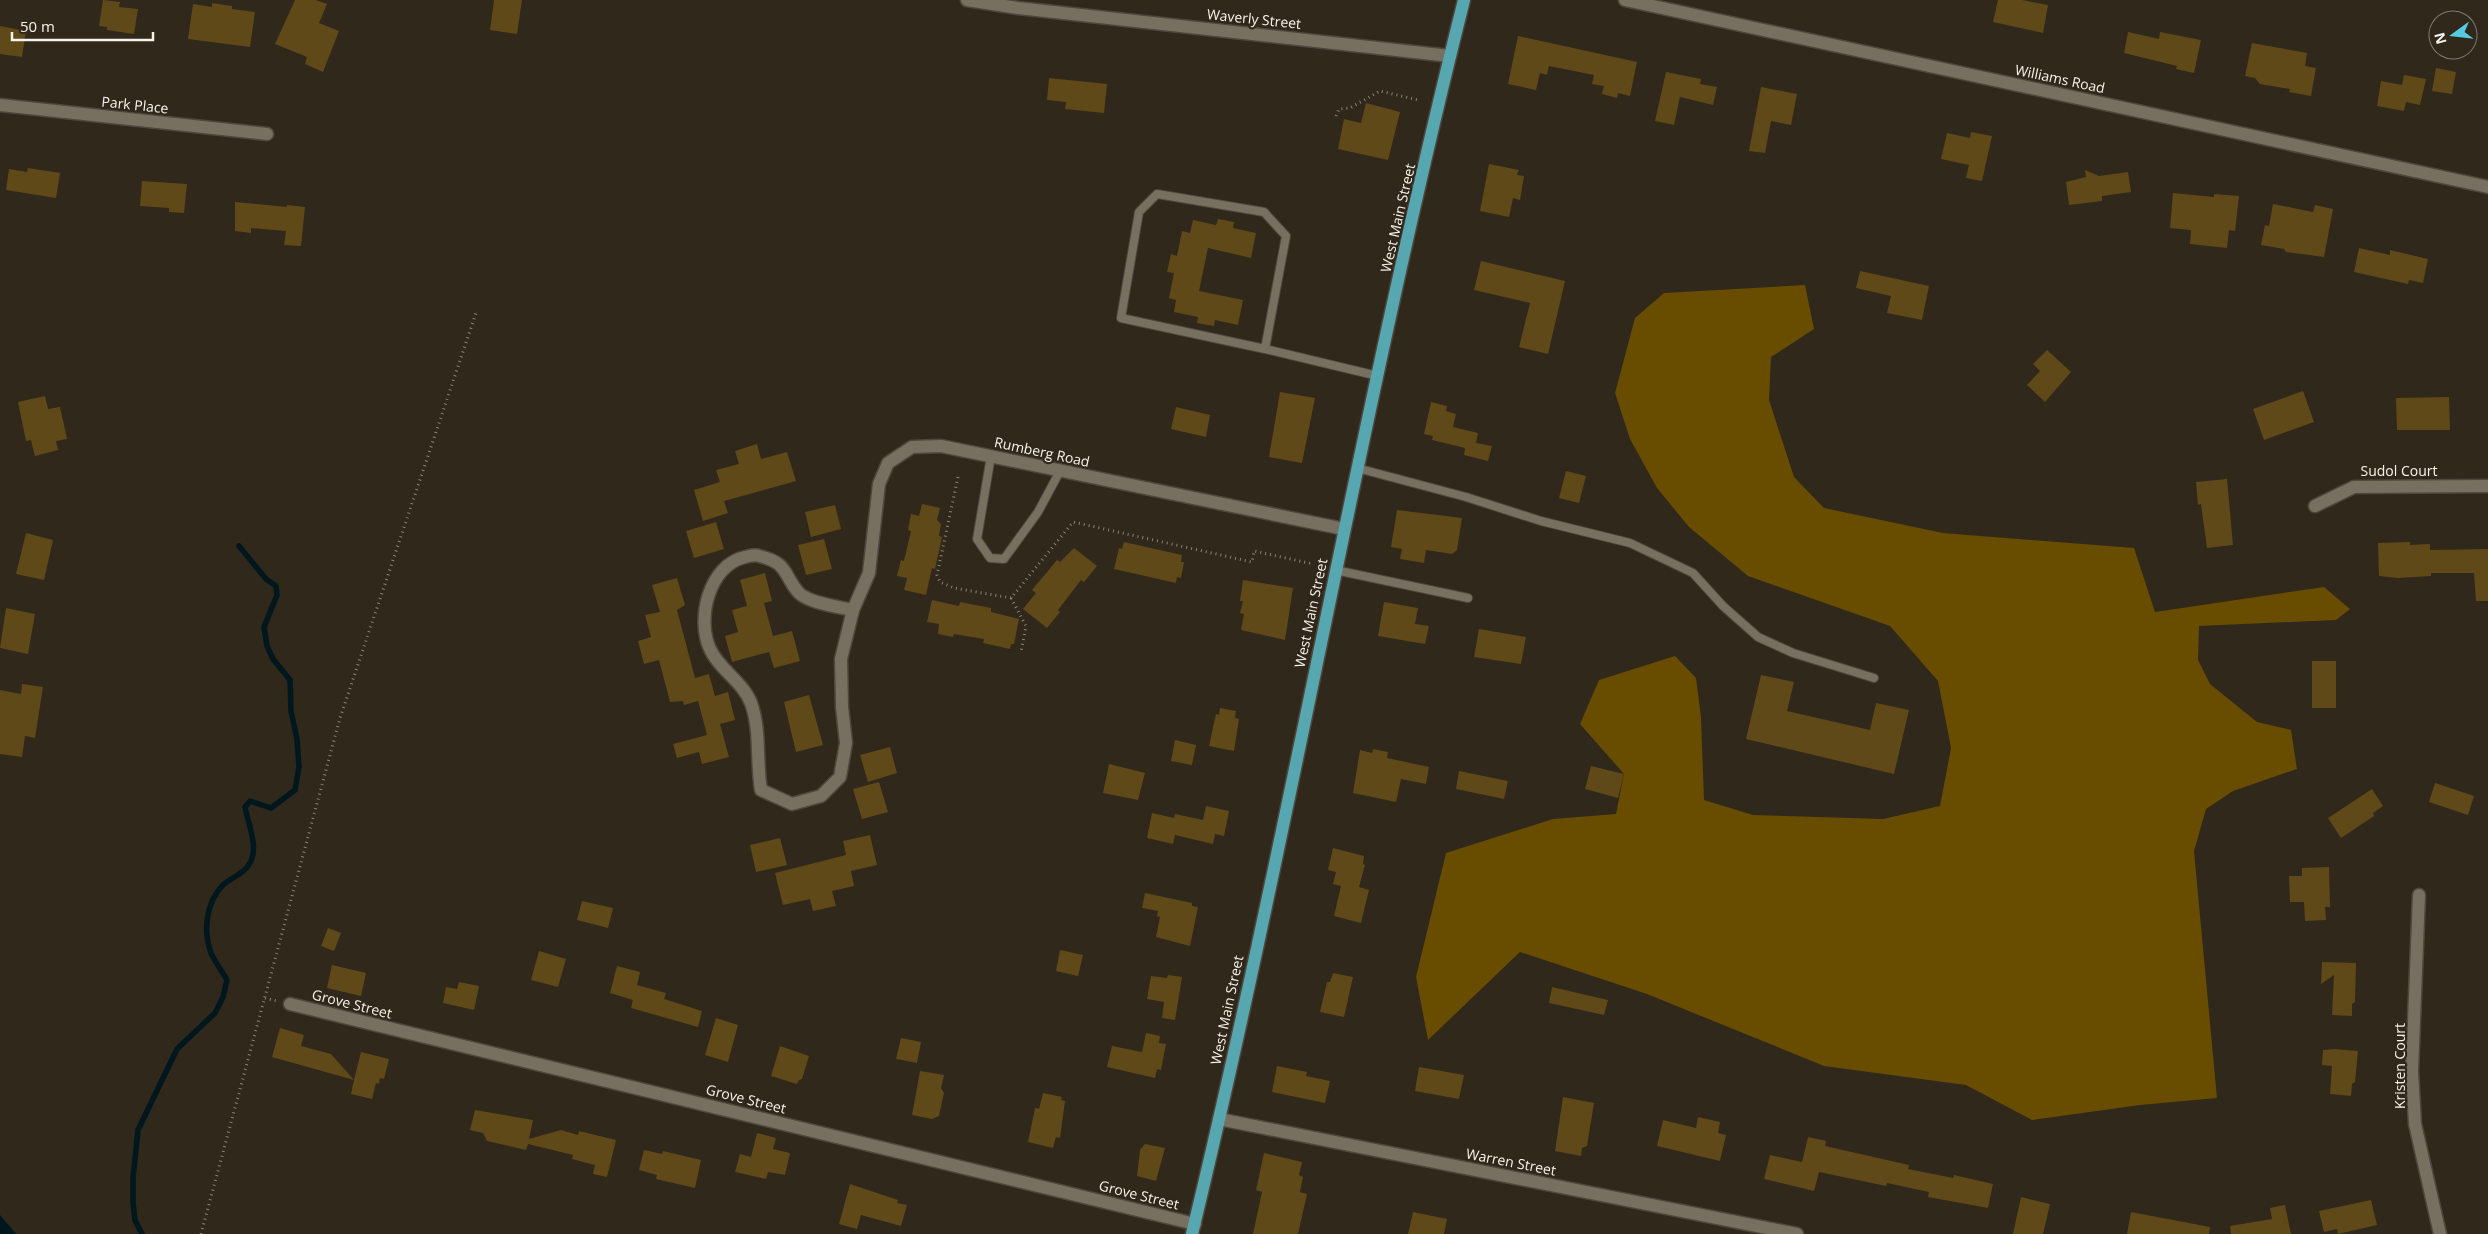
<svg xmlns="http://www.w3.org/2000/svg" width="2488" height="1234" font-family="'Open Sans',sans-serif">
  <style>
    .forest { fill: #684c00 }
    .water { fill: #00171d }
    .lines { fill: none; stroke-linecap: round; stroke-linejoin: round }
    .stream { stroke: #00171d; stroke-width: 5.5 }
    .building { fill: #5f4918 }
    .service-casing { stroke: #4d473c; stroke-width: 10 }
    .minor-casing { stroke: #4d473c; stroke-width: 15 }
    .primary-casing { stroke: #4d473c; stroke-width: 15 }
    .path { stroke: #898378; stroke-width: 3; stroke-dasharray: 1 4; stroke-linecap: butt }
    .service { stroke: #776f60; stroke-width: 8 }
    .minor { stroke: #776f60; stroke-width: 12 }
    .primary { stroke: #57a7b0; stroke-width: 12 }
    .labels { text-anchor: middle; stroke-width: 4.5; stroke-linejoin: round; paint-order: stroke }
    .street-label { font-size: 14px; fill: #f7f2ea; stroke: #2f281b }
  </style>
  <rect width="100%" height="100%" fill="#2f281b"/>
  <!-- forest -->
  <path class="forest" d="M 1805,285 L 1814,329 L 1771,357 L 1769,400 L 1794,477 L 1824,508 L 1943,533 L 2134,548 L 2155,612 L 2324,587 L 2350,609 L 2336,620 L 2199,626 L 2198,660 L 2210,684 L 2257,722 L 2291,730 L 2297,769 L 2233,791 L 2206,809 L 2194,851 L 2217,1098 L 2140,1105 L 2032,1120 L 1966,1085 L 1824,1066 L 1647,994 L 1520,952 L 1428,1040 L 1416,977 L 1446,853 L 1553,819 L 1616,814 L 1624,774 L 1580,724 L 1599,680 L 1675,656 L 1696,678 L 1701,717 L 1704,800 L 1753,815 L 1883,819 L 1940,806 L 1951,748 L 1938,681 L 1890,626 L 1748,576 L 1689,527 L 1657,488 L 1630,439 L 1615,393 L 1635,318 L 1664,293 Z"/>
  <!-- water -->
  <path class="water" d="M 0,1215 L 16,1234 L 0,1234 Z"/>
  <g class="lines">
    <!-- stream -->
    <path class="stream" d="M 142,1234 L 135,1220 L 133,1203 L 133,1178 L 138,1130 L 177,1049 L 215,1013 L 223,997 L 227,980 C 222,971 215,962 211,953 C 203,931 206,902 223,885 C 232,877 244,874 250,863 C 259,847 248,824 245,807 L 250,801 L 271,808 L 295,790 L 299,767 L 297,739 L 291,711 L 290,680 L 273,659 L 267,646 L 264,627 L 277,595 L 276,586 L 266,579 L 239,546"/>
  </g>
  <!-- building -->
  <path class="building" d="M 103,0 L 120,2 L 119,7 L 138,9 L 134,34 L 107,30 L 107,27 L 99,26 Z
    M 295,0 L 316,0 L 327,4 L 319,23 L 339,31 L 323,72 L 305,64 L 307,57 L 275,44 Z
    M 494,0 L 522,0 L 517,34 L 490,30 Z
    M 1998,0 L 2022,0 L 2048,5 L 2043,33 L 1993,22 Z
    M 212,3 L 232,6 L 232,9 L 255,12 L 250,47 L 188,39 L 193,4 L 212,7 Z
    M 0,26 L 26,31 L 22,57 L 0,54 Z
    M 2128,32 L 2159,39 L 2160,32 L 2201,40 L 2194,73 L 2176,69 L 2177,66 L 2124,53 Z
    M 1518,36 L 1637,62 L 1630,96 L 1618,93 L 1617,98 L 1602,94 L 1604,86 L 1592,84 L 1594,75 L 1549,66 L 1547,75 L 1540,73 L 1536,90 L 1508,84 Z
    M 2252,43 L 2307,53 L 2305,66 L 2316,68 L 2311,96 L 2289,92 L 2290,89 L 2260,84 L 2255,78 L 2245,76 Z
    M 2436,68 L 2456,72 L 2452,94 L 2432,91 Z
    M 1666,72 L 1701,79 L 1700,84 L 1717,87 L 1713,105 L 1680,97 L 1674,125 L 1655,121 Z
    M 2404,75 L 2426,79 L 2420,105 L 2406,102 L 2404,111 L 2377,106 L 2381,81 L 2402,85 Z
    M 1049,78 L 1107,84 L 1104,113 L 1065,109 L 1066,102 L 1047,100 Z
    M 1761,87 L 1797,94 L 1791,125 L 1771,121 L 1765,153 L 1749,151 Z
    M 1366,103 L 1400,112 L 1388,160 L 1338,149 L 1344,119 L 1361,123 Z
    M 1971,132 L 1992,136 L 1982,181 L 1966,178 L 1969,165 L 1941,159 L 1947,133 L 1970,138 Z
    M 1489,164 L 1519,170 L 1517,175 L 1524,176 L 1520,200 L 1513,198 L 1509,217 L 1480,211 Z
    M 28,168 L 60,173 L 56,198 L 6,190 L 9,169 L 27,172 Z
    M 2085,170 L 2099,176 L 2128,172 L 2131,192 L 2102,196 L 2102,201 L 2069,205 L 2066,182 L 2086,177 Z
    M 142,181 L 187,184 L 184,213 L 169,212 L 169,208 L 140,206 Z
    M 2173,193 L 2214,197 L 2214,194 L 2239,196 L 2235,231 L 2229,230 L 2227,248 L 2190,244 L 2191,230 L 2170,228 Z
    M 235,202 L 287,207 L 287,205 L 305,207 L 301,246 L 284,245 L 286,231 L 251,228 L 251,233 L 235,231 Z
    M 2273,204 L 2313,212 L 2315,205 L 2333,209 L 2324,257 L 2286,252 L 2284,249 L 2261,245 L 2265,225 L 2269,226 Z
    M 1218,219 L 1234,222 L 1233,228 L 1256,233 L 1251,258 L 1208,248 L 1199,291 L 1243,300 L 1238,325 L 1215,320 L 1214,326 L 1197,323 L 1198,317 L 1174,312 L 1176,300 L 1169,298 L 1174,273 L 1167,272 L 1171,254 L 1177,256 L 1182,231 L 1190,233 L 1193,220 L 1216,225 Z
    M 2359,248 L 2390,255 L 2390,250 L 2428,259 L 2423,283 L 2409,280 L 2408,284 L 2354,272 Z
    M 1481,261 L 1565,281 L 1548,354 L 1519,347 L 1530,303 L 1474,290 Z
    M 1860,271 L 1929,286 L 1922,320 L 1887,313 L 1891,296 L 1856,288 Z
    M 2047,350 L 2071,372 L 2045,402 L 2027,385 L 2040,371 L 2033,364 Z
    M 2303,391 L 2314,422 L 2264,440 L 2253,409 Z
    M 1280,392 L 1315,398 L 1302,463 L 1269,457 Z
    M 45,396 L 48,409 L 60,407 L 67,439 L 56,441 L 58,450 L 35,456 L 31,440 L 26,441 L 18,402 Z
    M 2449,397 L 2450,430 L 2397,430 L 2396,398 Z
    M 1431,402 L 1447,406 L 1446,411 L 1456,414 L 1453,427 L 1478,433 L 1476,443 L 1492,446 L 1488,461 L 1464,455 L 1465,448 L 1432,440 L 1433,436 L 1424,434 Z
    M 1176,407 L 1210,415 L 1206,437 L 1171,429 Z
    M 757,444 L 761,459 L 787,452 L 796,481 L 724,501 L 728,513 L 703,521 L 694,490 L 720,482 L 716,470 L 739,464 L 735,451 Z
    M 1566,471 L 1586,476 L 1579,503 L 1559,498 Z
    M 2227,479 L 2233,545 L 2207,548 L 2201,504 L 2198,505 L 2196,482 Z
    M 922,504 L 940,508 L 937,520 L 941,524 L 939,536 L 942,537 L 935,569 L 932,568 L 926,595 L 904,590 L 907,578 L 897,576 L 901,560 L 904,561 L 911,531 L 908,530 L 911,514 L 919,516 Z
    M 835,505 L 841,529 L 811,537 L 805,512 Z
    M 1397,510 L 1462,518 L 1457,550 L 1452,554 L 1426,550 L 1424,563 L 1400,559 L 1402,549 L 1391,547 Z
    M 716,522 L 724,549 L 694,558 L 686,531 Z
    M 26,533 L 53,540 L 44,580 L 16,574 Z
    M 824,539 L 832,569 L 806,575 L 798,545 Z
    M 1124,542 L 1182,555 L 1181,562 L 1184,562 L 1181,578 L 1177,577 L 1176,583 L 1114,569 L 1119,548 L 1122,549 Z
    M 2410,542 L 2410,545 L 2430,544 L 2430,550 L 2488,549 L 2488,601 L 2476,601 L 2474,573 L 2431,573 L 2431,576 L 2398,578 L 2379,576 L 2378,543 Z
    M 1074,548 L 1097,566 L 1084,582 L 1081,580 L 1058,610 L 1060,612 L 1047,628 L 1023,609 L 1036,593 L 1032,590 L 1057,560 L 1060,562 Z
    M 765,573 L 772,601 L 764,603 L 773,636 L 792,631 L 800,661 L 774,668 L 769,652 L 732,662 L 725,636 L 738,632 L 732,610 L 747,606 L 740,580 Z
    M 677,578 L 685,605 L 677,610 L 695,678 L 709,674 L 715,696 L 728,692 L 735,720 L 720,724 L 729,757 L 702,764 L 699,752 L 677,758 L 673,744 L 707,735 L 698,701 L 684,705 L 683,701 L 670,702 L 659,660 L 644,664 L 638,641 L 651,637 L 645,615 L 660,612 L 652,585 Z
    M 1243,580 L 1293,588 L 1285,640 L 1241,630 L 1244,614 L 1240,613 L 1243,601 L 1240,601 Z
    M 932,600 L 959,606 L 960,602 L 991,608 L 991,612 L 1019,619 L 1014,644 L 1011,644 L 1010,649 L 983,643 L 984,639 L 954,634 L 953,637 L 938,634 L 939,624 L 927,622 Z
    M 1384,602 L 1418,608 L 1415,624 L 1429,626 L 1425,644 L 1378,636 Z
    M 6,608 L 35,614 L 28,654 L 0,648 Z
    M 1479,629 L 1526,637 L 1521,664 L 1474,657 Z
    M 2312,661 L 2336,661 L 2336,708 L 2312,708 Z
    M 1761,675 L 1794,682 L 1787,711 L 1870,730 L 1876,703 L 1909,710 L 1894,774 L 1746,739 Z
    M 22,684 L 43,687 L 35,738 L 25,736 L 22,757 L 0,754 L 0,690 L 21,694 Z
    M 809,695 L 823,745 L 796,752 L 784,702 Z
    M 1220,708 L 1236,711 L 1235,718 L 1239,719 L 1234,751 L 1209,746 L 1216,714 L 1219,715 Z
    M 1175,740 L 1196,745 L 1192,765 L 1171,761 Z
    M 890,747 L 897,773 L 868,782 L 860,755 Z
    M 1373,749 L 1388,752 L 1387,758 L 1429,767 L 1426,784 L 1401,779 L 1396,802 L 1353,793 L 1360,750 L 1372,753 Z
    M 1109,764 L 1145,773 L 1138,800 L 1103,793 Z
    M 1591,766 L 1624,774 L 1618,798 L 1585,789 Z
    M 1459,771 L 1508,781 L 1504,799 L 1456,789 Z
    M 879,782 L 888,812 L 862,819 L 853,789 Z
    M 2435,783 L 2474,796 L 2468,815 L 2429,802 Z
    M 2372,789 L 2383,806 L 2373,813 L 2374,816 L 2341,838 L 2328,818 Z
    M 1206,806 L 1229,811 L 1224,836 L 1215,834 L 1213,844 L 1175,835 L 1173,844 L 1147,838 L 1152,813 L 1174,818 L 1175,814 L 1203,820 Z
    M 870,835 L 877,865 L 851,871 L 854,886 L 832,891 L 836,906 L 813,911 L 810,899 L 783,905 L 775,873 L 846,855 L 843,841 Z
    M 780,838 L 787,865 L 756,872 L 750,845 Z
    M 1333,848 L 1364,856 L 1363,864 L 1365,865 L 1359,887 L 1369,890 L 1361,923 L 1334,916 L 1341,886 L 1333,884 L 1336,872 L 1328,870 Z
    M 2329,867 L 2330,907 L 2325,907 L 2326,920 L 2305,921 L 2304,902 L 2290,902 L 2289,876 L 2302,876 L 2302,868 Z
    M 1145,893 L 1192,903 L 1192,906 L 1198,907 L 1190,946 L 1156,937 L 1160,917 L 1157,916 L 1158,911 L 1142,908 Z
    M 582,901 L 613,908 L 608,928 L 577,920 Z
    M 328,928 L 341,933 L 334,951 L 321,946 Z
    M 1060,950 L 1083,955 L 1078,976 L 1056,971 Z
    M 539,951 L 566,959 L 558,987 L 531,980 Z
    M 2322,962 L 2356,963 L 2355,1002 L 2352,1004 L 2352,1016 L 2332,1015 L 2334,975 L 2321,984 Z
    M 332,965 L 366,973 L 361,996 L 327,988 Z
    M 617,966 L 640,972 L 637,985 L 666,993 L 664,999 L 702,1011 L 698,1027 L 631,1008 L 633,1000 L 610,993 Z
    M 1333,973 L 1353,977 L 1344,1017 L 1320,1012 L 1327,982 L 1330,982 Z
    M 1168,975 L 1182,977 L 1175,1020 L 1162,1018 L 1164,1002 L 1147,999 L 1151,976 L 1167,978 Z
    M 459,982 L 479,986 L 474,1010 L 443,1003 L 446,987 L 457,989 Z
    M 1552,987 L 1608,1000 L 1604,1015 L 1549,1003 Z
    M 716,1018 L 738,1025 L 728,1062 L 705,1055 Z
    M 280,1028 L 304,1035 L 301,1046 L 331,1054 L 354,1080 L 361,1052 L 389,1059 L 384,1079 L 380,1078 L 379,1084 L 376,1083 L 372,1099 L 351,1094 L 354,1080 L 272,1057 Z
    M 1146,1033 L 1160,1036 L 1159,1043 L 1166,1044 L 1161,1070 L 1157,1069 L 1155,1078 L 1107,1067 L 1112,1046 L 1142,1052 Z
    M 901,1038 L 921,1042 L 917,1063 L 896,1059 Z
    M 780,1046 L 809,1056 L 802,1079 L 799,1080 L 797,1084 L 771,1076 Z
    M 2334,1049 L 2358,1051 L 2355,1082 L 2352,1084 L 2351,1096 L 2330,1094 L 2332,1066 L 2322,1065 L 2323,1050 Z
    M 1277,1066 L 1307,1072 L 1306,1076 L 1330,1081 L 1325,1103 L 1272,1092 Z
    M 1419,1067 L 1464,1075 L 1459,1099 L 1415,1091 Z
    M 920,1071 L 944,1075 L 941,1088 L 944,1093 L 939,1116 L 932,1119 L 912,1115 Z
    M 1043,1093 L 1062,1097 L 1061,1100 L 1065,1101 L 1060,1138 L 1056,1137 L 1053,1148 L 1028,1142 L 1035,1108 L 1039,1109 Z
    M 1563,1097 L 1594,1103 L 1587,1146 L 1582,1148 L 1581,1156 L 1555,1151 Z
    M 475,1110 L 533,1120 L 529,1139 L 561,1130 L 578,1135 L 579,1131 L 616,1140 L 607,1177 L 593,1174 L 595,1165 L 572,1159 L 573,1155 L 528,1144 L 526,1150 L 487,1141 L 483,1133 L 470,1130 Z
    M 1698,1117 L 1720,1122 L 1718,1133 L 1726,1135 L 1720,1161 L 1657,1146 L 1663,1120 L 1696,1128 Z
    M 757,1133 L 776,1138 L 773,1149 L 790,1153 L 785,1175 L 768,1172 L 766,1179 L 735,1172 L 740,1154 L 751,1157 Z
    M 1808,1137 L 1826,1141 L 1825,1146 L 1909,1165 L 1908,1169 L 1953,1178 L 1954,1175 L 1993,1184 L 1988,1208 L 1928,1197 L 1929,1192 L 1887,1183 L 1886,1186 L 1819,1172 L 1814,1191 L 1764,1179 L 1770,1155 L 1802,1162 Z
    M 1145,1144 L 1165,1148 L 1156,1181 L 1137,1176 L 1140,1150 Z
    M 644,1150 L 662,1154 L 663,1151 L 701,1160 L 695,1188 L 656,1179 L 657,1175 L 639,1170 Z
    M 1264,1153 L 1302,1162 L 1299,1175 L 1303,1177 L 1300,1192 L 1307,1194 L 1298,1234 L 1253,1234 L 1262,1192 L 1256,1190 Z
    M 850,1184 L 898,1200 L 897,1203 L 907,1205 L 901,1226 L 861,1215 L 857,1229 L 839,1224 Z
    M 2021,1197 L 2050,1204 L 2043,1234 L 2013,1234 Z
    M 2371,1200 L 2377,1225 L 2338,1234 L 2337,1229 L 2324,1232 L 2319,1211 Z
    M 2285,1205 L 2291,1234 L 2231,1234 L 2230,1226 L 2272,1219 L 2270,1208 Z
    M 1413,1212 L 1447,1219 L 1444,1234 L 1408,1234 Z
    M 2131,1212 L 2210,1227 L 2209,1234 L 2127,1234 Z"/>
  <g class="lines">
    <defs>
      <path id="service" d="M 1265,349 L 1286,236 L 1264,212 L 1157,194 L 1139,212 L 1121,318 L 1265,349 L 1378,376
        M 991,456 L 977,539 L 990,558 L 1004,559 L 1038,512 L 1060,471
        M 1357,468 L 1466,497 L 1541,521 L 1630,543 L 1693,573 L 1723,606 L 1758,637 L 1793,653 L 1874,678
        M 1335,570 L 1468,598"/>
      <path id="minor" d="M 967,0 L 1018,8 L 1450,56
        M 1625,0 L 2488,187
        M 0,105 L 267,134
        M 2315,506 L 2354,487 L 2488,486
        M 853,610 C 839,607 809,603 799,593 C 783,575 789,563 759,556 C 755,554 750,556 745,557 C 709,565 696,619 710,649 C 718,668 743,682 751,703 C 761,731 756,761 761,790 L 792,804 L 821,796 L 840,777 L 846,743 L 842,707 L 841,659 L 853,610 L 869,573 L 879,484 L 888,463 L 912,447 L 941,446 L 1344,529
        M 2419,895 L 2412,1071 L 2415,1124 L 2440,1234
        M 290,1004 L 1195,1224
        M 1219,1119 L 1797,1234"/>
      <path id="primary" d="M 1192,1234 C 1291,825 1361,409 1464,0"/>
    </defs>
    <!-- service casing -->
    <use href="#service" class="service-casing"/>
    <!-- minor casing -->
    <use href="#minor" class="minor-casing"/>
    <!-- primary casing -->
    <use href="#primary" class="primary-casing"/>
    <!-- path -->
    <path class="path" d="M 1336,116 L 1339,109 L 1350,108 L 1380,91 L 1418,100
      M 958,477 L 937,575 L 940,582 L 954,588 L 1011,598 L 1073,522 L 1252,562 L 1254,551 L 1313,564
      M 1011,598 L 1026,626 L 1021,652
      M 265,998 L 277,1001
      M 201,1234 L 340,718 L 477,310"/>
    <!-- service -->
    <use href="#service" class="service"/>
    <!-- minor -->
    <use href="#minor" class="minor"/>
    <!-- primary -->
    <use href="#primary" class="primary"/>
  </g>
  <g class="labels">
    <!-- street labels -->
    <g class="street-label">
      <text transform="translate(1254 19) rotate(6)" y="5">Waverly Street</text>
      <text transform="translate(2060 79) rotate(12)" y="5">Williams Road</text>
      <text transform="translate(135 105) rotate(6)" y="5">Park Place</text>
      <text transform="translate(1398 218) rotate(-77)" y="5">West Main Street</text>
      <text transform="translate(1042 452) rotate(12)" y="5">Rumberg Road</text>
      <text x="2399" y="476">Sudol Court</text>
      <text transform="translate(1311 613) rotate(-78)" y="5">West Main Street</text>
      <text transform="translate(352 1004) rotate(14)" y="5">Grove Street</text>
      <text transform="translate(1227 1010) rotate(-78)" y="5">West Main Street</text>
      <text transform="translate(2400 1066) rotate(-90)" y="5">Kristen Court</text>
      <text transform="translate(746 1099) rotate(14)" y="5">Grove Street</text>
      <text transform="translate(1511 1162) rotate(11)" y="5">Warren Street</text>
      <text transform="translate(1139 1195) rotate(14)" y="5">Grove Street</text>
    </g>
  </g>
  <!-- north arrow -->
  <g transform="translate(2453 35) rotate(255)"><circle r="24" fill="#2f281b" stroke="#7f796e"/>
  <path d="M0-4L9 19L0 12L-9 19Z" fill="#55cae0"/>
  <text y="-8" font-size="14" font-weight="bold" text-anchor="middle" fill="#f7f2ea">N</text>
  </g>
  <!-- scale -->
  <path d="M12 32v8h141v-8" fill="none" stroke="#f7f2ea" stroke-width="2.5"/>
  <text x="20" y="32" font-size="15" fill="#f7f2ea" stroke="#2f281b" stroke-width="4" paint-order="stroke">50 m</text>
</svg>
